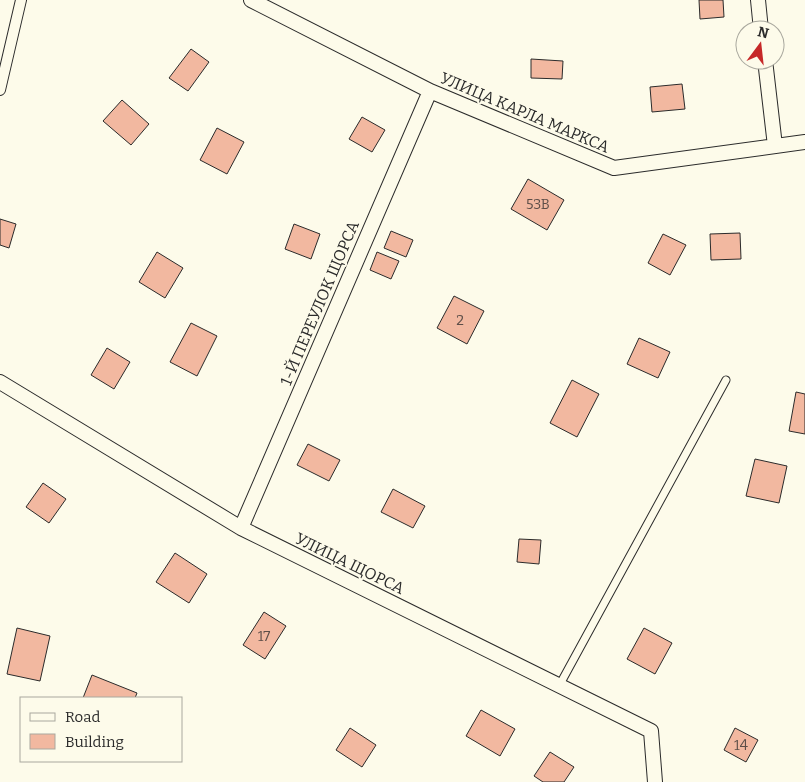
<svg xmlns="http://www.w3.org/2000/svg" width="805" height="782" font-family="Bitter,serif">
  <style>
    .building { fill: #f2b8a0; stroke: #2b2b2b }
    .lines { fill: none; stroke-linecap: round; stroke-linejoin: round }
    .service-casing { stroke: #2b2b2b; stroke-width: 9 }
    .pedestrian-casing { stroke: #2b2b2b; stroke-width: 12 }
    .minor-casing { stroke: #2b2b2b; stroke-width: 16 }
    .service { stroke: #fdfbea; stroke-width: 7 }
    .pedestrian { stroke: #fdfbea; stroke-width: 10 }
    .minor { stroke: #fdfbea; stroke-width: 14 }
    .labels { text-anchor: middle; stroke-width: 4; stroke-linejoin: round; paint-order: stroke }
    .number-label { font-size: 14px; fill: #5d4e48 }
    .street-label { font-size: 16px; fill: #2b2b2b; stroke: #fdfbea }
  </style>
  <rect width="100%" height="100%" fill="#fdfbea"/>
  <!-- building -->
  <path class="building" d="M 699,0 L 723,0 L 724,17 L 700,19 Z
    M 191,49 L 209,62 L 188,91 L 169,78 Z
    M 531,59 L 563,61 L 562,79 L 531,78 Z
    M 682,84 L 685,109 L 652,112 L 650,87 Z
    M 122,100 L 149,124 L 131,145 L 103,121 Z
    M 362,117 L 385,130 L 372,152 L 349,139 Z
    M 217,128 L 244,142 L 227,174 L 200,160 Z
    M 528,179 L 564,200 L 547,230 L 511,209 Z
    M 0,219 L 16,224 L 9,248 L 0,245 Z
    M 294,224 L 320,234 L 311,259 L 285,249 Z
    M 391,231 L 413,240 L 406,257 L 384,248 Z
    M 740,233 L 741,259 L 711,260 L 710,234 Z
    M 663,234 L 686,245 L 670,275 L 648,263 Z
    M 157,252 L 183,268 L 165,298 L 139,282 Z
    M 377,252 L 399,261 L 391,279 L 370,270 Z
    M 454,296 L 484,311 L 467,344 L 437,328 Z
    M 191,323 L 217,336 L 197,376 L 170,362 Z
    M 639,338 L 670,352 L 658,378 L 627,364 Z
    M 107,348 L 130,362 L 114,389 L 91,375 Z
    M 572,380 L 599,394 L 577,437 L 550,423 Z
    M 796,392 L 805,394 L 805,434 L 789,431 Z
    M 308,444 L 340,460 L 329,481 L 297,465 Z
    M 755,459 L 787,466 L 779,503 L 746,496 Z
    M 43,483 L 66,499 L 49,523 L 26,507 Z
    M 393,489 L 425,506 L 413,528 L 381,512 Z
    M 519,539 L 541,540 L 539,564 L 517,562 Z
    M 175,553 L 207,574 L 189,603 L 156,582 Z
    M 264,612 L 286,626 L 265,659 L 243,645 Z
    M 17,628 L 50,636 L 40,681 L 7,674 Z
    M 644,628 L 672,643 L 655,674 L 627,659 Z
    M 92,675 L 137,693 L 135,698 L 83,698 Z
    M 481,710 L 515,729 L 500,756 L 466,736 Z
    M 350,728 L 376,745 L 362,767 L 336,750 Z
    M 735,728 L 758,740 L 746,762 L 724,750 Z
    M 550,752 L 574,767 L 564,782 L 543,782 L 534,776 Z"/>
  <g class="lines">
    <defs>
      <path id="service" d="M 559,686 L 726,380"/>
      <path id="pedestrian" d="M 0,90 L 21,0"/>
      <path id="minor" d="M 251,0 L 430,91 L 614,168 L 805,142
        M 758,0 L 761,30
        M 765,60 L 775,146
        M 0,382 L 241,528 L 651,731 L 655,782
        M 241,528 L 430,91"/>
    </defs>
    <!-- service casing -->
    <use href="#service" class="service-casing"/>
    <!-- pedestrian casing -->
    <use href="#pedestrian" class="pedestrian-casing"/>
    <!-- minor casing -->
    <use href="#minor" class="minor-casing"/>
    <!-- service -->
    <use href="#service" class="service"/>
    <!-- pedestrian -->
    <use href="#pedestrian" class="pedestrian"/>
    <!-- minor -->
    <use href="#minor" class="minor"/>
  </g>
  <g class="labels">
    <!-- number labels -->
    <g class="number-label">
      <text x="538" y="209">53В</text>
      <text x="460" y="325">2</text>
      <text x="264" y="641">17</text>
      <text x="741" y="750">14</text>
    </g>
    <!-- street labels -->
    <g class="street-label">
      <text transform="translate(525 112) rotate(23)" y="6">УЛИЦА КАРЛА МАРКСА</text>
      <text transform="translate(319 303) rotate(-67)" y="6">1-Й ПЕРЕУЛОК ЩОРСА</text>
      <text transform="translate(350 563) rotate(26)" y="6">УЛИЦА ЩОРСА</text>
    </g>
  </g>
  <!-- legend -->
  <rect x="20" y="697" width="162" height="65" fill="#fdfbea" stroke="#a9a89e"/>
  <rect x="30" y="713" width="25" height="8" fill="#fdfbea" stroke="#a9a89e"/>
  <text x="65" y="722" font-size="15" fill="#2b2b2b">Road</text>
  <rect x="30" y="734" width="25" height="15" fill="#f2b8a0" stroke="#a9a89e"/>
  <text x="65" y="747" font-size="15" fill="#2b2b2b">Building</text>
  <!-- north arrow -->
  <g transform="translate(760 45) rotate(15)"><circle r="24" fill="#fdfbea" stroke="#a9a89e"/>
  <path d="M0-4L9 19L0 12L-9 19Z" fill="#c62828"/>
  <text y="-8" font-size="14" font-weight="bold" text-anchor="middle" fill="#2b2b2b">N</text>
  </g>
</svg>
